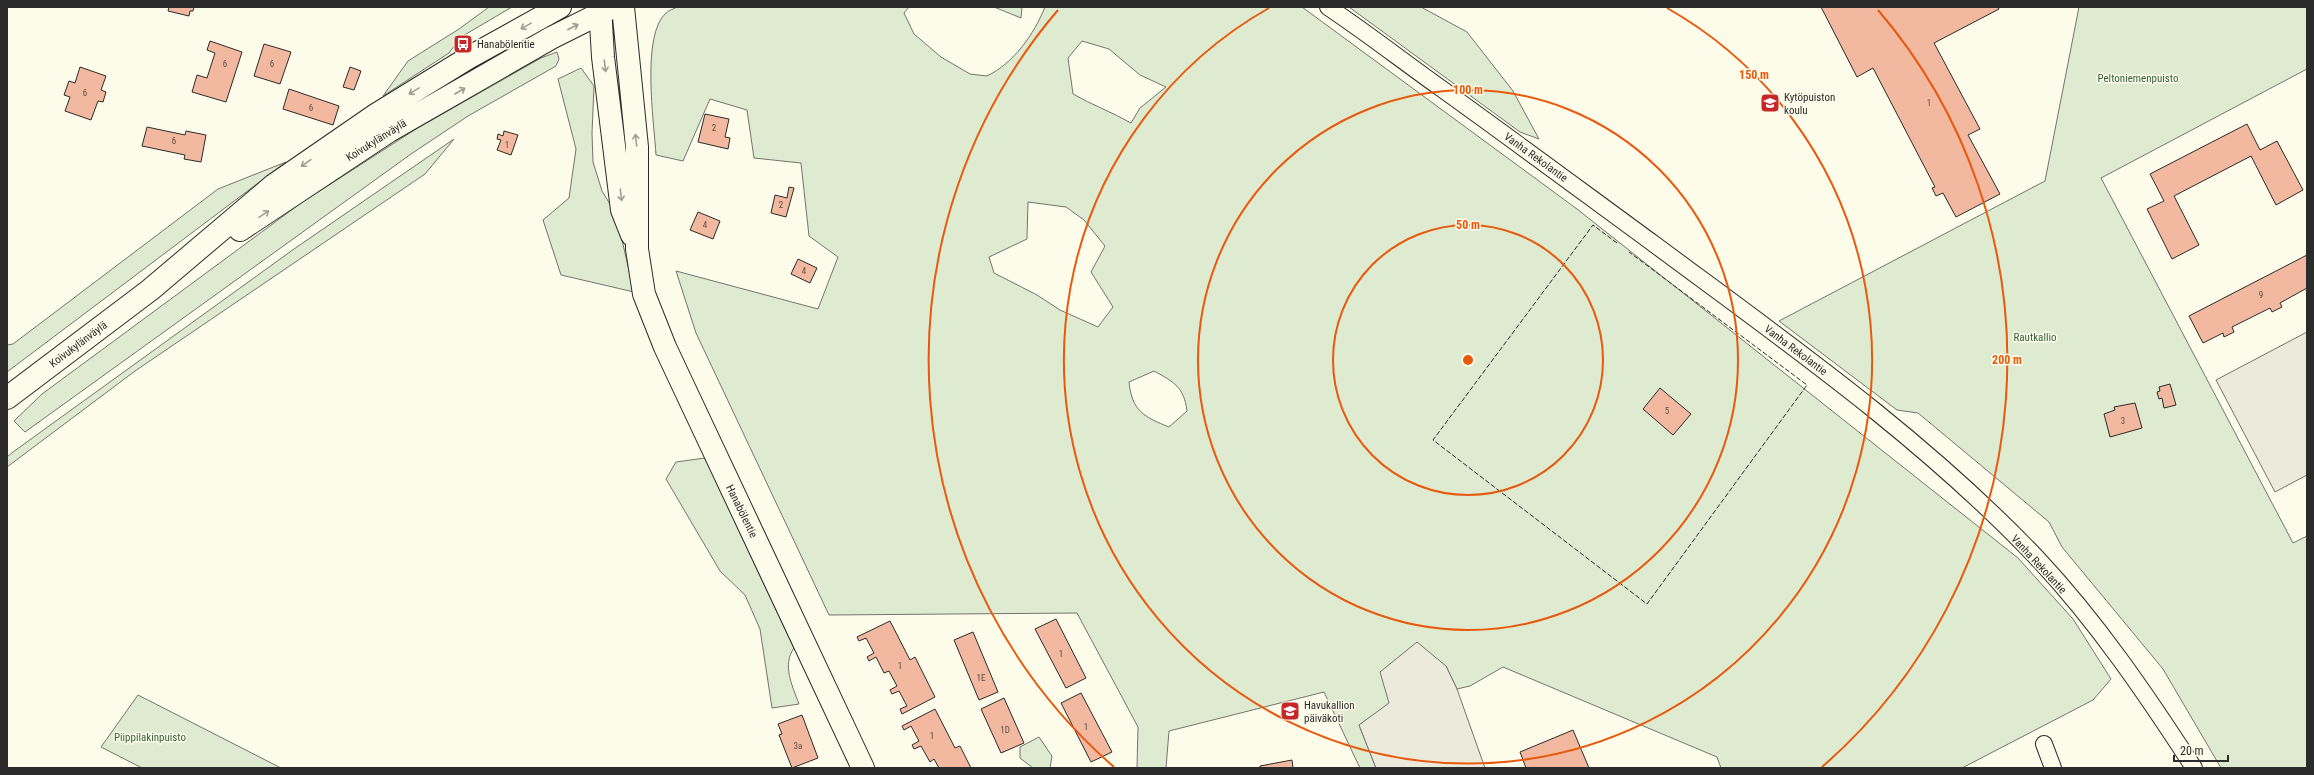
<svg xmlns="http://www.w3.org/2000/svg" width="2314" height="775" font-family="'Roboto Condensed',sans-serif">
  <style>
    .green { fill: #deebd1; stroke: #74746e; fill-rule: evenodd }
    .parking { fill: #eceadb; stroke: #74746e }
    .building { fill: #f2b8a0; stroke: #2b2b2b }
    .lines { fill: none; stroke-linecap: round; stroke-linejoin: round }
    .minor-casing { stroke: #2b2b2b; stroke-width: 18 }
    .secondary-casing { stroke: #2b2b2b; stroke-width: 24 }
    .primary-casing { stroke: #2b2b2b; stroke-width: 24 }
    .minor { stroke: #fdfbea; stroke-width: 16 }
    .secondary { stroke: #fdfbea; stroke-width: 22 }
    .primary { stroke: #fdfbea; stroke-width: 22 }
    .fence { stroke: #2b2b2b; stroke-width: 1; stroke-dasharray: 5 2; stroke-linecap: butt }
    .oneway { stroke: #9e9d94 }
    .ring { fill: none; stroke: #e8590c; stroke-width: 2 }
    .labels { text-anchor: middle; stroke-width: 3; stroke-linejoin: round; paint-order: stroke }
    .number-label { font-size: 9px; fill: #5d4e48 }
    .poi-label { font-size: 11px; fill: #2b2b2b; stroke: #fdfbea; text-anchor: start }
    .park-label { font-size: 11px; fill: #34623c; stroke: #fdfbea }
    .street-label { font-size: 11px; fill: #2b2b2b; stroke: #fdfbea }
    .centre { fill: #e8590c; stroke: #fdfbea; stroke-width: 2 }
    .ring-label { font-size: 12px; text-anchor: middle; font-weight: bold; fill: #e8590c; stroke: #fdfbea; stroke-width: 3; stroke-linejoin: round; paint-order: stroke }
  </style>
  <rect width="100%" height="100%" fill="#fdfbea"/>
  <!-- green -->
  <path class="green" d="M 489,7 L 512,7 L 461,37 L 449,53 L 383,96 L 408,61 L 459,29 Z
    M 677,7 L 909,7 L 904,13 L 914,34 L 941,57 L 970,74 L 987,76 C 1014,63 1034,34 1045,7 L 1302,7 L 1577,209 L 2018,558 L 2073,619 L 2111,679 L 2093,700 L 1962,768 L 1721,768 L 1717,757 L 1503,667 L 1470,686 L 1457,689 L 1446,666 L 1359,725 L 1376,768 L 1360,768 L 1324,692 L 1169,731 L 1166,768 L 1137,768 L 1138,727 L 1077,613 L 829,615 L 696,333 L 676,271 L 818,309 L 838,257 L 809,236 L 801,163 L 754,158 L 747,110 L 710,99 L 683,161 L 656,155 C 654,122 641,35 666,13 C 669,10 674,9 677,7 ZM 1082,41 L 1109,49 L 1140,75 L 1166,87 L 1140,108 L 1131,123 C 1112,112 1092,105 1073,94 L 1068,58 ZM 1028,202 L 1066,207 L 1084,220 L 1105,246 L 1091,272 L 1113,307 L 1098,327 L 1060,310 L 1037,295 L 994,273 L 989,257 L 1027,239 ZM 1154,371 C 1174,382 1184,387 1187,411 L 1169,427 C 1144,417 1132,411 1129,382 Z
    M 994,7 L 1022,7 L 1021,18 Z
    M 1349,7 L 1421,7 L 1467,32 L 1513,91 L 1539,139 L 1520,132 Z
    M 2079,7 L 2307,7 L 2307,69 L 2101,178 L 2293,543 L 2307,536 L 2307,768 L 2221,768 L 2163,669 L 2062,547 L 2049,522 L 1918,413 L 1897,410 L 1779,321 L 2045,181 Z
    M 557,52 L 559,59 L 556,66 L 468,116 L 411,154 L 25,432 L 14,421 L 42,394 L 301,203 L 416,129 L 541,58 Z
    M 581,68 L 594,86 L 592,133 L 593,162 L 602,191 L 616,214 L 634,292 L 561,275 L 543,220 L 569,198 L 576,149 L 558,79 Z
    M 454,139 L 425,174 L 135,371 L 7,467 L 7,457 L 13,452 L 294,249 Z
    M 286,162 L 7,372 L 7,345 L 13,344 L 218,189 Z
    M 705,458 L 794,648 C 782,665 792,685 799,704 L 772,708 L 760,629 L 745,595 L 720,571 L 666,479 L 676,462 Z
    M 138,695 L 281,768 L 142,768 L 101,747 Z
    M 1039,737 L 1052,756 L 1050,768 L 1033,768 L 1020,758 L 1020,747 Z"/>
  <!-- parking -->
  <path class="parking" d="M 2307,332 L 2307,475 L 2275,492 L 2216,380 Z
    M 1417,642 L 1446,666 L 1457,689 L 1485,768 L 1376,768 L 1359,725 L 1389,703 L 1380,672 Z"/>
  <!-- building -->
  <path class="building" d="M 169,7 L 194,7 L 193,11 L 190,11 L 189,16 L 168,11 Z
    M 1821,7 L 1998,7 L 1999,9 L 1934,43 L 1980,129 L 1968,135 L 2000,194 L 1956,217 L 1943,193 L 1936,196 L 1932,188 L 1935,187 L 1873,68 L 1857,77 Z
    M 210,41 L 242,52 L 226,102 L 192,92 L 197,75 L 207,78 L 215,53 L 207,50 Z
    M 264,44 L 291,52 L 280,84 L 254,76 Z
    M 80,67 L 106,76 L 101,90 L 106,92 L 103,102 L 98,101 L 91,120 L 65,111 L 70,97 L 64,95 L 69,81 L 75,83 Z
    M 350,67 L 361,71 L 354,90 L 343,87 Z
    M 289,89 L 339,106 L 333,125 L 283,109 Z
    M 705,114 L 729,119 L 725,137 L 730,138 L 728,149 L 698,142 Z
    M 2247,124 L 2260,150 L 2277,141 L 2303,190 L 2276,205 L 2251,156 L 2174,196 L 2199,245 L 2172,259 L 2147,209 L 2164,201 L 2150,174 Z
    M 147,127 L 185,135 L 186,131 L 206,135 L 201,162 L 184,159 L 185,155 L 142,146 Z
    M 504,131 L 518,135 L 511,155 L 497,150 L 501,140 L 497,139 L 498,134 L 503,136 Z
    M 789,187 L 794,188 L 786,217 L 771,213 L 775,195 L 787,198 Z
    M 698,212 L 720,221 L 713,239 L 690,230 Z
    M 2307,255 L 2307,288 L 2280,303 L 2282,307 L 2272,312 L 2270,308 L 2232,327 L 2234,332 L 2224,337 L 2223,333 L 2203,343 L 2189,316 Z
    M 798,259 L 817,268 L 810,283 L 791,274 Z
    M 2170,384 L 2176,405 L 2164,408 L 2162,398 L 2159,399 L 2157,392 L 2160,391 L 2159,387 Z
    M 1660,388 L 1691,414 L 1673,435 L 1643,409 Z
    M 2135,403 L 2142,428 L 2110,437 L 2104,414 L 2115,410 L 2114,407 Z
    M 1056,619 L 1086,678 L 1066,688 L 1035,629 Z
    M 890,621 L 910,660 L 915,657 L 935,697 L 902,714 L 900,709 L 907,706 L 899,691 L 892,694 L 890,690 L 897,686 L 889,671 L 884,673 L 876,657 L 869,661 L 867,657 L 874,653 L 866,638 L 859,641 L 857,637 Z
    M 973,632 L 998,692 L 979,700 L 954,640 Z
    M 1081,693 L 1112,752 L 1091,762 L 1061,703 Z
    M 1004,698 L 1024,743 L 1001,753 L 981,709 Z
    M 935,709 L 955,748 L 960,746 L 971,768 L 939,768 L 934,759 L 930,762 L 921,746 L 914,749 L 912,745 L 919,741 L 911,726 L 904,730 L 902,726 Z
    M 802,715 L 818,758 L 792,768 L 779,735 L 782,734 L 778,724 Z
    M 1573,730 L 1589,768 L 1526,768 L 1520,752 Z
    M 1292,760 L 1293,768 L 1260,768 L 1260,766 Z"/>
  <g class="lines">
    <defs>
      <path id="minor" d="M 1328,7 C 1367,33 1404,62 1442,89 C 1513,140 1583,192 1654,244 C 1786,342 1923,438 2037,558 C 2097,622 2146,694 2194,768
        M 2044,744 L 2053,768"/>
      <path id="secondary" d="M 600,7 L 603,57 L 622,210 L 632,235
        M 623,7 L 637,147 L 637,249 L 644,294 L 665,347 L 863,768"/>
      <path id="primary" d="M 240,230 L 389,131 L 551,38 L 613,7
        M 7,398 L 150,290 L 274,185 L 377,114 L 468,58 L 560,7"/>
    </defs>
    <!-- minor casing -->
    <use href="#minor" class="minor-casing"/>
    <!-- secondary casing -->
    <use href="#secondary" class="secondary-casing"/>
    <!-- primary casing -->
    <use href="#primary" class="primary-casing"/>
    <!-- minor -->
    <use href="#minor" class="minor"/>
    <!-- secondary -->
    <use href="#secondary" class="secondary"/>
    <!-- primary -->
    <use href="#primary" class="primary"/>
    <!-- fence -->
    <path class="fence" d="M 1617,243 L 1593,225 L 1433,440 L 1647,604 L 1807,385 L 1629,252"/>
  </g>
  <!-- one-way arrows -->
  <defs><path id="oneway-shaft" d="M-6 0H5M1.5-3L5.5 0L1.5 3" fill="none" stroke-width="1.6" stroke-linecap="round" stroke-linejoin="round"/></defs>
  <g class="oneway">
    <use href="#oneway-shaft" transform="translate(526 26) rotate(151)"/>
    <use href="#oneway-shaft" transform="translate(573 27) rotate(-27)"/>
    <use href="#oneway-shaft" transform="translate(605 66) rotate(83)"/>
    <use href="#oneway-shaft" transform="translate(414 91) rotate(149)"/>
    <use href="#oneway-shaft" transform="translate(460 91) rotate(-30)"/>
    <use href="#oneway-shaft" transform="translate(636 140) rotate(-96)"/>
    <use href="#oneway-shaft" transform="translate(306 163) rotate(145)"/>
    <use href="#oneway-shaft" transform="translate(621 195) rotate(83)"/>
    <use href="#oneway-shaft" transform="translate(264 214) rotate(-34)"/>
  </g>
  <!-- distance rings -->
  <g class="ring">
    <circle cx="1468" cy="360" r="135"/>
    <circle cx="1468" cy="360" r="270"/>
    <path d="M1667 8A404 404 0 1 1 1269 8"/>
    <path d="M1114 767A539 539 0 0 1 1058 10M1878 10A539 539 0 0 1 1822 767"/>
  </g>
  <!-- icons -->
  <defs>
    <symbol id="bus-square" viewBox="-11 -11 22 22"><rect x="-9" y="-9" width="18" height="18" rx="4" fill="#c62828" stroke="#fdfbea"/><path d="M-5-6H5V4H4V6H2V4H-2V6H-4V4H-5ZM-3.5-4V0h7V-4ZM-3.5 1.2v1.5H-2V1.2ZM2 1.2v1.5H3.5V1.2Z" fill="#fff"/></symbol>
    <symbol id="school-square" viewBox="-11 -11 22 22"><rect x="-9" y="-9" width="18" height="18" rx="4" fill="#c62828" stroke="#fdfbea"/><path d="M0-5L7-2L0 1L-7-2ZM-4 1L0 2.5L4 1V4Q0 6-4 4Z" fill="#fff"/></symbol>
  </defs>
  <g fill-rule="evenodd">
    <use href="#bus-square" x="452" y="33" width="22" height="22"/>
    <use href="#school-square" x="1759" y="92" width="22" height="22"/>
    <use href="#school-square" x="1279" y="700" width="22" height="22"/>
  </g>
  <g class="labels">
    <!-- number labels -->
    <g class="number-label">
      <text x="225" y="67">6</text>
      <text x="272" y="67">6</text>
      <text x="85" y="96">6</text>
      <text x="1929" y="106">1</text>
      <text x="311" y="111">6</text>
      <text x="714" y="131">2</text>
      <text x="174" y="144">6</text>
      <text x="507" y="148">1</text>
      <text x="781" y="208">2</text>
      <text x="705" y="228">4</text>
      <text x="804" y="274">4</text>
      <text x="2261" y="298">9</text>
      <text x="1667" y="414">5</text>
      <text x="2123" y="424">3</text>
      <text x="1061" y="657">1</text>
      <text x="900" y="669">1</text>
      <text x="981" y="681">1E</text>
      <text x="1086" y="730">1</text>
      <text x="1005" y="733">1D</text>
      <text x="932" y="739">1</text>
      <text x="798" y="749">3a</text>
    </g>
    <!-- poi labels -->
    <g class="poi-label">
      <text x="477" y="48">Hanabölentie</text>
      <text x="1784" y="101">Kytöpuiston<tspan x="1784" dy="13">koulu</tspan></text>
      <text x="1304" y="709">Havukallion<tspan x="1304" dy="13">päiväkoti</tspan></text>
    </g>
    <!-- park labels -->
    <g class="park-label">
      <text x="2138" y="82">Peltoniemenpuisto</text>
      <text x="2035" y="341">Rautkallio</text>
      <text x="150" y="741">Piippilakinpuisto</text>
    </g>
    <!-- street labels -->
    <g class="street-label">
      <text transform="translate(376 140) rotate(-32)" y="4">Koivukylänväylä</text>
      <text transform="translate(1536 157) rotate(36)" y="4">Vanha Rekolantie</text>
      <text transform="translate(78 344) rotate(-37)" y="4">Koivukylänväylä</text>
      <text transform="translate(1796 350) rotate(37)" y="4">Vanha Rekolantie</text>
      <text transform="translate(742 511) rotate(64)" y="4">Hanabölentie</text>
      <text transform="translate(2039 564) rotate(47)" y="4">Vanha Rekolantie</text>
    </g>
  </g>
  <circle cx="1468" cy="360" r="6" class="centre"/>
  <g class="ring-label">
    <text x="1754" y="79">150 m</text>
    <text x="1468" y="94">100 m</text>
    <text x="1468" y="229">50 m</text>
    <text x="2007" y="364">200 m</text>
  </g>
  <!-- border -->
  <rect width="2314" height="775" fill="none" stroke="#2b2b2b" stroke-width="16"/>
  <!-- scale -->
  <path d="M2174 755v6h54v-6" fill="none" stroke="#2b2b2b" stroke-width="2"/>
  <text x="2180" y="755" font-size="12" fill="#2b2b2b" stroke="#fdfbea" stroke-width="3" paint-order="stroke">20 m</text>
</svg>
